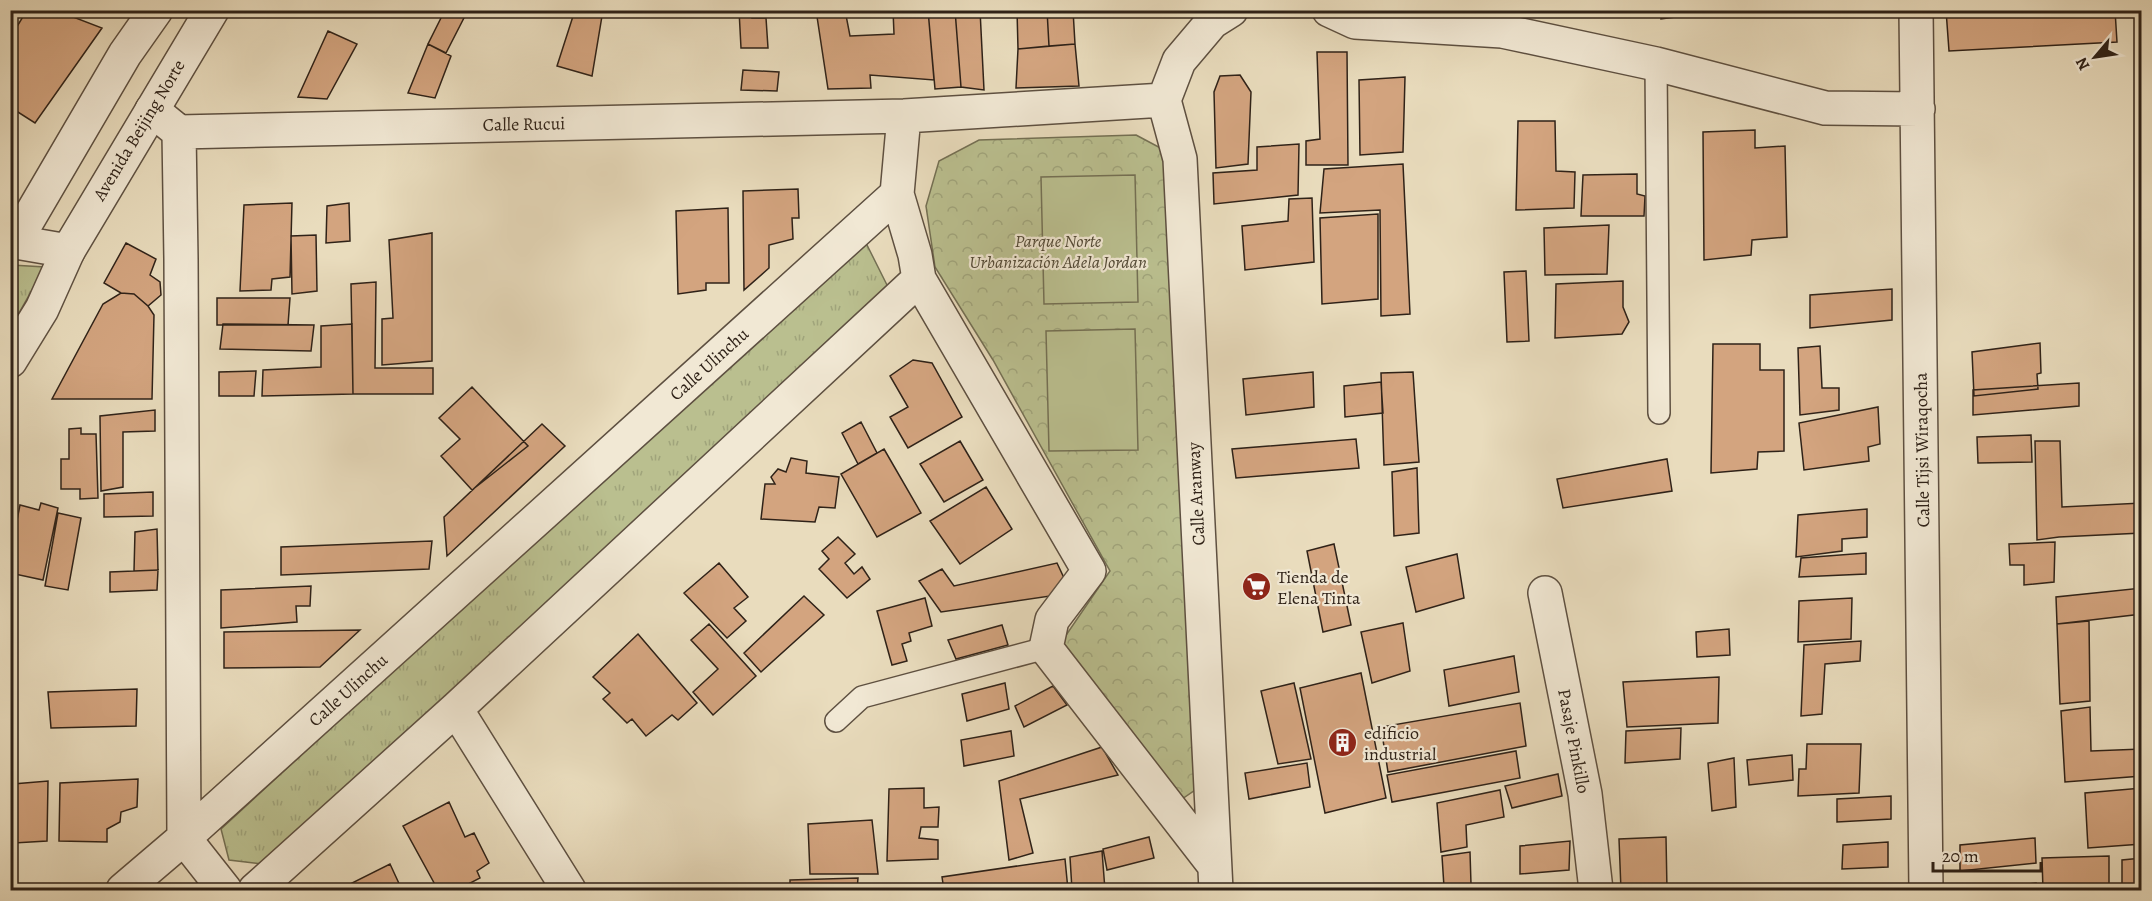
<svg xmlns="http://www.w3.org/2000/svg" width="2152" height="901" font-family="Alegreya,serif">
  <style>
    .grass { fill: url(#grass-tufts); stroke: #747054; stroke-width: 1.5 }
    .park { fill: url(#park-crowns); stroke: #747054; stroke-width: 1.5 }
    .pitch { fill: #babf8f; stroke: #747054; stroke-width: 1.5 }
    .building { fill: #d3a47f; stroke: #2f2218; stroke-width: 1.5 }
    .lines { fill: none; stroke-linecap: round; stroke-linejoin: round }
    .service-casing { stroke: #5e5041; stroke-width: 24 }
    .minor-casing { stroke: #5e5041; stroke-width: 36 }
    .tertiary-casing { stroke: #5e5041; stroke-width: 36 }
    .service { stroke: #f1e8d4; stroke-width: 21 }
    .minor { stroke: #f1e8d4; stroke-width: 33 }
    .tertiary { stroke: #f1e8d4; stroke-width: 33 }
    .labels { text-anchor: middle; stroke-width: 4.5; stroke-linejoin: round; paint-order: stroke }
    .street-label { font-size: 18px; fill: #2f2218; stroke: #f1e8d4 }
    .park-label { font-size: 18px; font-style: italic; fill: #524936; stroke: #f1e8d4 }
    .poi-label { font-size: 18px; fill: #2f2218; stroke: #f1e8d4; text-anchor: start }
  </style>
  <defs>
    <pattern id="grass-tufts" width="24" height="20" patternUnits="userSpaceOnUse" patternTransform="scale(1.5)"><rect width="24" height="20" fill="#babf8f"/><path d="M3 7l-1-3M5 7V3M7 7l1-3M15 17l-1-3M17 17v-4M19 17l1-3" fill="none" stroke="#a0a47b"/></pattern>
    <pattern id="park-crowns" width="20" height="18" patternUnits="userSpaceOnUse" patternTransform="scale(1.5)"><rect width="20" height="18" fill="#babf8f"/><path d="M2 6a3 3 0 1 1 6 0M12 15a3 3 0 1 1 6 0" fill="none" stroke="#a0a47b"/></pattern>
  </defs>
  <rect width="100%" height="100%" fill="#e9dcbd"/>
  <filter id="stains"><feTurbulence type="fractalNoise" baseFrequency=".00333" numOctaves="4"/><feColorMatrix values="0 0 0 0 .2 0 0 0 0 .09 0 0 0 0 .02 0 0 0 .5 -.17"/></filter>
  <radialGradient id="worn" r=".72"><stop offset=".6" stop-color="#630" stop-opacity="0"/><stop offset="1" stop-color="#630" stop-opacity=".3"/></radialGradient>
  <!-- grass -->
  <path class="grass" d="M 863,237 L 891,293 L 262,864 L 229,860 L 221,829 Z
    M 11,265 L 45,267 L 11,327 Z"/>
  <!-- park -->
  <path class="park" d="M 1136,135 L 1168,152 L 1195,790 L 1182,799 L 1060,644 L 1110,571 L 993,360 L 935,267 L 926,206 L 939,161 L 979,140 Z"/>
  <!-- pitch -->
  <path class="pitch" d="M 1135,175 L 1138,302 L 1044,304 L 1041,177 Z
    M 1135,329 L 1138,450 L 1049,451 L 1046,331 Z"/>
  <!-- building -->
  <path class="building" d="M 27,10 L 55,10 L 102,28 L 35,123 L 10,107 L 10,38 Z
    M 445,10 L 468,10 L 446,53 L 428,44 Z
    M 575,10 L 603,10 L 592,76 L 557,66 Z
    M 739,10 L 752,10 L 752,18 L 766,18 L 768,48 L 741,48 Z
    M 816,10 L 845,10 L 850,36 L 894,34 L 893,10 L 928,10 L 934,80 L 870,75 L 871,88 L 828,89 Z
    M 928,10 L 955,10 L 961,87 L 935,89 Z
    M 955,10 L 980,10 L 984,90 L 961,87 Z
    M 1017,10 L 1047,10 L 1049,46 L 1018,49 Z
    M 1047,10 L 1073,10 L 1075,44 L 1049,46 Z
    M 1661,10 L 1714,10 L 1714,12 L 1661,19 Z
    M 1946,10 L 2115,10 L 2117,42 L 1949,51 Z
    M 328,31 L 357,44 L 327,99 L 298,97 Z
    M 428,44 L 451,56 L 435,98 L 408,93 Z
    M 1075,44 L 1079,86 L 1016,88 L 1018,49 Z
    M 1317,52 L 1347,52 L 1348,165 L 1306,165 L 1306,141 L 1320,139 Z
    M 743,70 L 779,72 L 777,91 L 741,90 Z
    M 1240,75 L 1251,92 L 1248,164 L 1216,168 L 1214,92 L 1220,76 Z
    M 1405,77 L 1403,152 L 1360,155 L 1359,80 Z
    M 1518,121 L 1555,121 L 1556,171 L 1575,172 L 1574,208 L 1516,210 Z
    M 1755,130 L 1755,148 L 1785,146 L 1787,237 L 1752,240 L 1751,255 L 1704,260 L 1703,132 Z
    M 1299,144 L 1298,195 L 1214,204 L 1213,173 L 1257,170 L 1257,147 Z
    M 1403,164 L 1410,314 L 1381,316 L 1380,210 L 1320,213 L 1324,169 Z
    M 1637,174 L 1637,194 L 1645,196 L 1644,216 L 1581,216 L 1583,175 Z
    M 798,189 L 799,218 L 792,218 L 793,239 L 769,245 L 769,268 L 744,290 L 743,191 Z
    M 1312,198 L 1314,262 L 1245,270 L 1242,226 L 1288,221 L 1289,199 Z
    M 292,203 L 290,277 L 272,279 L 271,290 L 240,291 L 244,205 Z
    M 349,203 L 350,241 L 326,243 L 327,206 Z
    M 728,208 L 729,283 L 706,283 L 706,290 L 678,294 L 676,211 Z
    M 1378,214 L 1378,299 L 1322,304 L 1320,218 Z
    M 1609,225 L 1607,274 L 1545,275 L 1544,228 Z
    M 432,233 L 432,361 L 382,365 L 382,319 L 393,318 L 389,240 Z
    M 316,235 L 317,291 L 292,294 L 291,236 Z
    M 126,243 L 156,259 L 150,275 L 160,282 L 161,295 L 148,306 L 134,294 L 121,293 L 104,283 Z
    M 1526,271 L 1529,341 L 1507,342 L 1504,272 Z
    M 1623,281 L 1623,307 L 1629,322 L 1622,334 L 1555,338 L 1556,284 Z
    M 376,282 L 375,368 L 433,368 L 433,394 L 353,394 L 351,284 Z
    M 1892,289 L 1892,320 L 1810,328 L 1810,295 Z
    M 121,293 L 134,294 L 148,306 L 154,315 L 152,399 L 52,399 L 103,304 Z
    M 217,298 L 290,298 L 288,325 L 217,325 Z
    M 223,324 L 314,325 L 311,351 L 220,349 Z
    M 352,324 L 353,394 L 262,396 L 263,370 L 321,367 L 321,326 Z
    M 2040,343 L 2041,373 L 2037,374 L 2038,389 L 1974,396 L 1972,352 Z
    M 1713,344 L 1760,344 L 1760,370 L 1784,370 L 1784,451 L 1758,452 L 1757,469 L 1711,473 Z
    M 1820,346 L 1822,388 L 1839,388 L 1839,410 L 1800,415 L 1798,348 Z
    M 913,360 L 932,363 L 962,417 L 908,448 L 890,417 L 908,407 L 890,376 Z
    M 256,371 L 254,396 L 219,396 L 219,372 Z
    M 1313,372 L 1314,407 L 1246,415 L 1243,379 Z
    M 1413,372 L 1419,462 L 1384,465 L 1381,373 Z
    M 1381,382 L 1383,413 L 1345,417 L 1344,386 Z
    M 2079,383 L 2079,406 L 1973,415 L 1973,390 Z
    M 472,387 L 528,446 L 472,490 L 441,456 L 460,439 L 439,418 Z
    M 1878,407 L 1880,444 L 1868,447 L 1869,461 L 1804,470 L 1799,423 Z
    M 155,410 L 155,431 L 123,432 L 123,487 L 101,491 L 100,416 Z
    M 861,422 L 877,453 L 858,464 L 842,433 Z
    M 542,424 L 565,446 L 447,556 L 444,517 Z
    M 81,428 L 81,434 L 96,434 L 98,498 L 80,499 L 80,489 L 61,489 L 61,459 L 69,459 L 69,429 Z
    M 2031,435 L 2032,462 L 1978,463 L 1977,437 Z
    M 1356,439 L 1359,468 L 1236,478 L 1232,449 Z
    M 960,441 L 983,480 L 944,502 L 920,464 Z
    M 2035,441 L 2060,441 L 2062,507 L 2142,503 L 2142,533 L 2059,537 L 2037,540 Z
    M 884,449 L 921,513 L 877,537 L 841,474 Z
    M 791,458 L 807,461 L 806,473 L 839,477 L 835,508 L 819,507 L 815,522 L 761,519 L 765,484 L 775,484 L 771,477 L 778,469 L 786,472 Z
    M 1667,459 L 1672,491 L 1563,508 L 1557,479 Z
    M 1417,468 L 1419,533 L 1394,536 L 1392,472 Z
    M 986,487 L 1012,529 L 960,564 L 930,521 Z
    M 153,492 L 153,516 L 104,517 L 104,494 Z
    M 41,503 L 58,508 L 43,580 L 10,573 L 10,556 L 20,505 L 39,510 Z
    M 1867,509 L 1867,537 L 1842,539 L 1842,551 L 1796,557 L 1798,515 Z
    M 58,513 L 81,518 L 68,590 L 45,586 Z
    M 157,529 L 158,570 L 134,571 L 135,532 Z
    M 838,537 L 855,554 L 845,563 L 854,574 L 862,567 L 870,579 L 847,598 L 819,569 L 829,559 L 822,551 Z
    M 432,541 L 429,569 L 281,575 L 281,547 Z
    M 2055,542 L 2054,582 L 2024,585 L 2024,565 L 2010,565 L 2009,544 Z
    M 1334,544 L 1351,625 L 1323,632 L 1307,551 Z
    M 1866,553 L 1866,574 L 1799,577 L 1801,558 Z
    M 1457,554 L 1464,598 L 1416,612 L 1406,567 Z
    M 719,563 L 748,597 L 734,608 L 746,621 L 727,638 L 684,593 Z
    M 1057,563 L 1071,593 L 941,612 L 919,581 L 942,569 L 954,586 Z
    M 158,570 L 157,590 L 110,592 L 110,572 Z
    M 311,586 L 310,606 L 296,606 L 297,622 L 221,628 L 221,590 Z
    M 2142,588 L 2142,614 L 2057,624 L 2056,597 Z
    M 804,596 L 824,615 L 761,672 L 744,653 Z
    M 925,598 L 932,626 L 909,633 L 911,641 L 902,644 L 907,661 L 892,665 L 877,611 Z
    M 1852,598 L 1851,639 L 1798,642 L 1799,601 Z
    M 2089,621 L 2090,701 L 2060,704 L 2057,624 Z
    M 1403,623 L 1410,671 L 1372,683 L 1361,632 Z
    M 709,624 L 756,676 L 713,715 L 693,692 L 718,669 L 691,640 Z
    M 1002,625 L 1008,645 L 956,659 L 948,640 Z
    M 1729,629 L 1730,655 L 1697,657 L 1696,632 Z
    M 360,630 L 320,667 L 224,668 L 224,632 Z
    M 638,634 L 697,703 L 678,720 L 672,715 L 646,736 L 632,719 L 627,723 L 603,699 L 610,693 L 593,677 Z
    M 1861,641 L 1860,661 L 1825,664 L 1822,714 L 1801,716 L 1804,645 Z
    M 1514,656 L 1519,692 L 1449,706 L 1444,670 Z
    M 1361,673 L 1386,798 L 1325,813 L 1300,688 Z
    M 1719,677 L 1718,723 L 1627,727 L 1623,682 Z
    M 1005,683 L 1009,709 L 967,721 L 962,694 Z
    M 1294,683 L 1311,759 L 1278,764 L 1261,691 Z
    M 1053,686 L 1067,705 L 1024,727 L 1015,706 Z
    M 137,689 L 136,726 L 51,728 L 48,692 Z
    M 1520,703 L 1526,746 L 1388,772 L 1381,727 Z
    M 2090,707 L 2091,751 L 2142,749 L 2142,776 L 2065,782 L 2061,711 Z
    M 1681,728 L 1680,759 L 1625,763 L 1626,731 Z
    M 1011,731 L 1014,756 L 964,766 L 961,740 Z
    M 1807,744 L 1861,744 L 1859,793 L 1798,796 L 1799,769 L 1806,769 Z
    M 1102,747 L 1118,775 L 1020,799 L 1033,853 L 1009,860 L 999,781 Z
    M 1516,751 L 1520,778 L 1392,802 L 1387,775 Z
    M 1792,755 L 1793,780 L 1749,785 L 1747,760 Z
    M 1734,758 L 1736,807 L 1712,811 L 1708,763 Z
    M 1307,763 L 1310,787 L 1249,799 L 1245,773 Z
    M 1558,774 L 1562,796 L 1512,808 L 1505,786 Z
    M 138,779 L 137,807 L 121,812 L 120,822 L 107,829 L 107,842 L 59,841 L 60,783 Z
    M 48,781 L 47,841 L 14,843 L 13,784 Z
    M 924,788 L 924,808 L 939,807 L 938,827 L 921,827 L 919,838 L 938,840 L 938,859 L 887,861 L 889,789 Z
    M 2142,788 L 2142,844 L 2088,848 L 2085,793 Z
    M 1500,790 L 1504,817 L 1466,825 L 1467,847 L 1441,852 L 1437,803 Z
    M 1891,796 L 1891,819 L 1837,822 L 1837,799 Z
    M 449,802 L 465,837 L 474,833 L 489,863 L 477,871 L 480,878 L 457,890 L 438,890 L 403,826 Z
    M 872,820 L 878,874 L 810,874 L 808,824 Z
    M 1149,837 L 1154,858 L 1107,870 L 1103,849 Z
    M 1666,837 L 1667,890 L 1621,890 L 1619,839 Z
    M 2035,838 L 2036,863 L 1960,871 L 1960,845 Z
    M 1570,841 L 1569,870 L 1520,874 L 1520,846 Z
    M 1888,842 L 1888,867 L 1842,869 L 1843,845 Z
    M 1102,851 L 1105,890 L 1072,890 L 1070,857 Z
    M 1470,852 L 1471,884 L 1444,887 L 1442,856 Z
    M 2109,856 L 2109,890 L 2043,890 L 2042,858 Z
    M 2142,858 L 2142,890 L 2122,890 L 2122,860 Z
    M 1065,859 L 1068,890 L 944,890 L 942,877 Z
    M 390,864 L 402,890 L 346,890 L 344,887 Z
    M 858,878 L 857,890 L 790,890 L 790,880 Z
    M 2036,883 L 2036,890 L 1996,890 L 1995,888 Z
    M 1992,885 L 1992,890 L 1961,890 L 1961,888 Z"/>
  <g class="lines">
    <defs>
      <path id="service" d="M 1656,64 L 1659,413
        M 836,721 L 862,697 L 1046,648"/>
      <path id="minor" d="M 1329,10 L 1355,22 L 1502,31 L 1656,64 L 1825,108 L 1918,109
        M 1916,10 L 1926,890
        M 1164,100 L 1180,159 L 1216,890
        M 1164,100 L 1179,61 L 1212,22 L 1231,10
        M 152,110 L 179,132 L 904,116 L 1164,100
        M 179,132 L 181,259 L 184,838 L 225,890
        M 897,194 L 915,255 L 919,279 L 1089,571 L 1052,620 L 1046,648 L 1214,865
        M 10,361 L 42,309 L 68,251
        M 1545,593 L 1585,794 L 1596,890
        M 456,709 L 569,890
        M 123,890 L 184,838 L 897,194 L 904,116
        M 255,890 L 456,709 L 919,279"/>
      <path id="tertiary" d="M 10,241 L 68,251 L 212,10
        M 15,242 L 125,54 L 156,10"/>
    </defs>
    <!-- service casing -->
    <use href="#service" class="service-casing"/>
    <!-- minor casing -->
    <use href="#minor" class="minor-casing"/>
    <!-- tertiary casing -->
    <use href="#tertiary" class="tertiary-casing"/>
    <!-- service -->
    <use href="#service" class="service"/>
    <!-- minor -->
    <use href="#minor" class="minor"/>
    <!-- tertiary -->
    <use href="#tertiary" class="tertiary"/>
  </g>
  <!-- icons -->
  <defs>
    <symbol id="supermarket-disc" viewBox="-11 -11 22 22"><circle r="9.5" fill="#8f2418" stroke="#f1e8d4"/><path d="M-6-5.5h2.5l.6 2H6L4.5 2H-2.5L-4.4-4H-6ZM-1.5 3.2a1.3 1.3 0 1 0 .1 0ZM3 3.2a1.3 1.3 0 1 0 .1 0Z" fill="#fff"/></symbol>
    <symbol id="building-disc" viewBox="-11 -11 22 22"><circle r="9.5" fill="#8f2418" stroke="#f1e8d4"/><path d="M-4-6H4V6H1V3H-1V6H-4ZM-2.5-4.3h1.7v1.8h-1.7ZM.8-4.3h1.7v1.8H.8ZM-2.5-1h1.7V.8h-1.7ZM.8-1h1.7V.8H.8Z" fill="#fff"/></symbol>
  </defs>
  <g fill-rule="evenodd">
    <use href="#supermarket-disc" x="1240" y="570" width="33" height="33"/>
    <use href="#building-disc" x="1326" y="726" width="33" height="33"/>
  </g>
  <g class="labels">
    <!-- street labels -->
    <g class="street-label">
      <text transform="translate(524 124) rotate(-1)" y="6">Calle Rucui</text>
      <text transform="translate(139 130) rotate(-59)" y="6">Avenida Beijing Norte</text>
      <text transform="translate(709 364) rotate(-42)" y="6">Calle Ulinchu</text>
      <text transform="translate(1922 450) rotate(-91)" y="6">Calle Tijsi Wiraqocha</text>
      <text transform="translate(1196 494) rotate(-93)" y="6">Calle Aranway</text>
      <text transform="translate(348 690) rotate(-42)" y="6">Calle Ulinchu</text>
      <text transform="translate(1574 741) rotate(79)" y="6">Pasaje Pinkillo</text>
    </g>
    <!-- park labels -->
    <g class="park-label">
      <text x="1058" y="247">Parque Norte<tspan x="1058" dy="21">Urbanización Adela Jordan</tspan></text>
    </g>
    <!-- poi labels -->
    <g class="poi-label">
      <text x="1277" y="583">Tienda de<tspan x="1277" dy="21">Elena Tinta</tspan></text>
      <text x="1364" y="739">edificio<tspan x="1364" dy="21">industrial</tspan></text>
    </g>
  </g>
  <!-- margin -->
  <rect width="2152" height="901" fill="none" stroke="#e9dcbd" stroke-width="36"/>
  <rect x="12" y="12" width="2128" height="877" fill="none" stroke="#2f2218" stroke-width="3"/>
  <rect x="18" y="18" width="2116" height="865" fill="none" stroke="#2f2218" stroke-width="1.5"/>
  <!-- north arrow -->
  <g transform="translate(2095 57) rotate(241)" stroke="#f1e8d4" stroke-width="4.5" paint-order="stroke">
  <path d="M0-4.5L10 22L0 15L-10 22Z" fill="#2f2218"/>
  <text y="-9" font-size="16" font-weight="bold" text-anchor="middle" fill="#2f2218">N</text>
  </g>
  <!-- scale -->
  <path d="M1933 862v9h108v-9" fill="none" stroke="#2f2218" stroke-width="3"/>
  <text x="1942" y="862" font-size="18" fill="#2f2218" stroke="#f1e8d4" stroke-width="4.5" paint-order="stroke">20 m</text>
  <rect width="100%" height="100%" filter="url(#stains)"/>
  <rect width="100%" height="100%" fill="url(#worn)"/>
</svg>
